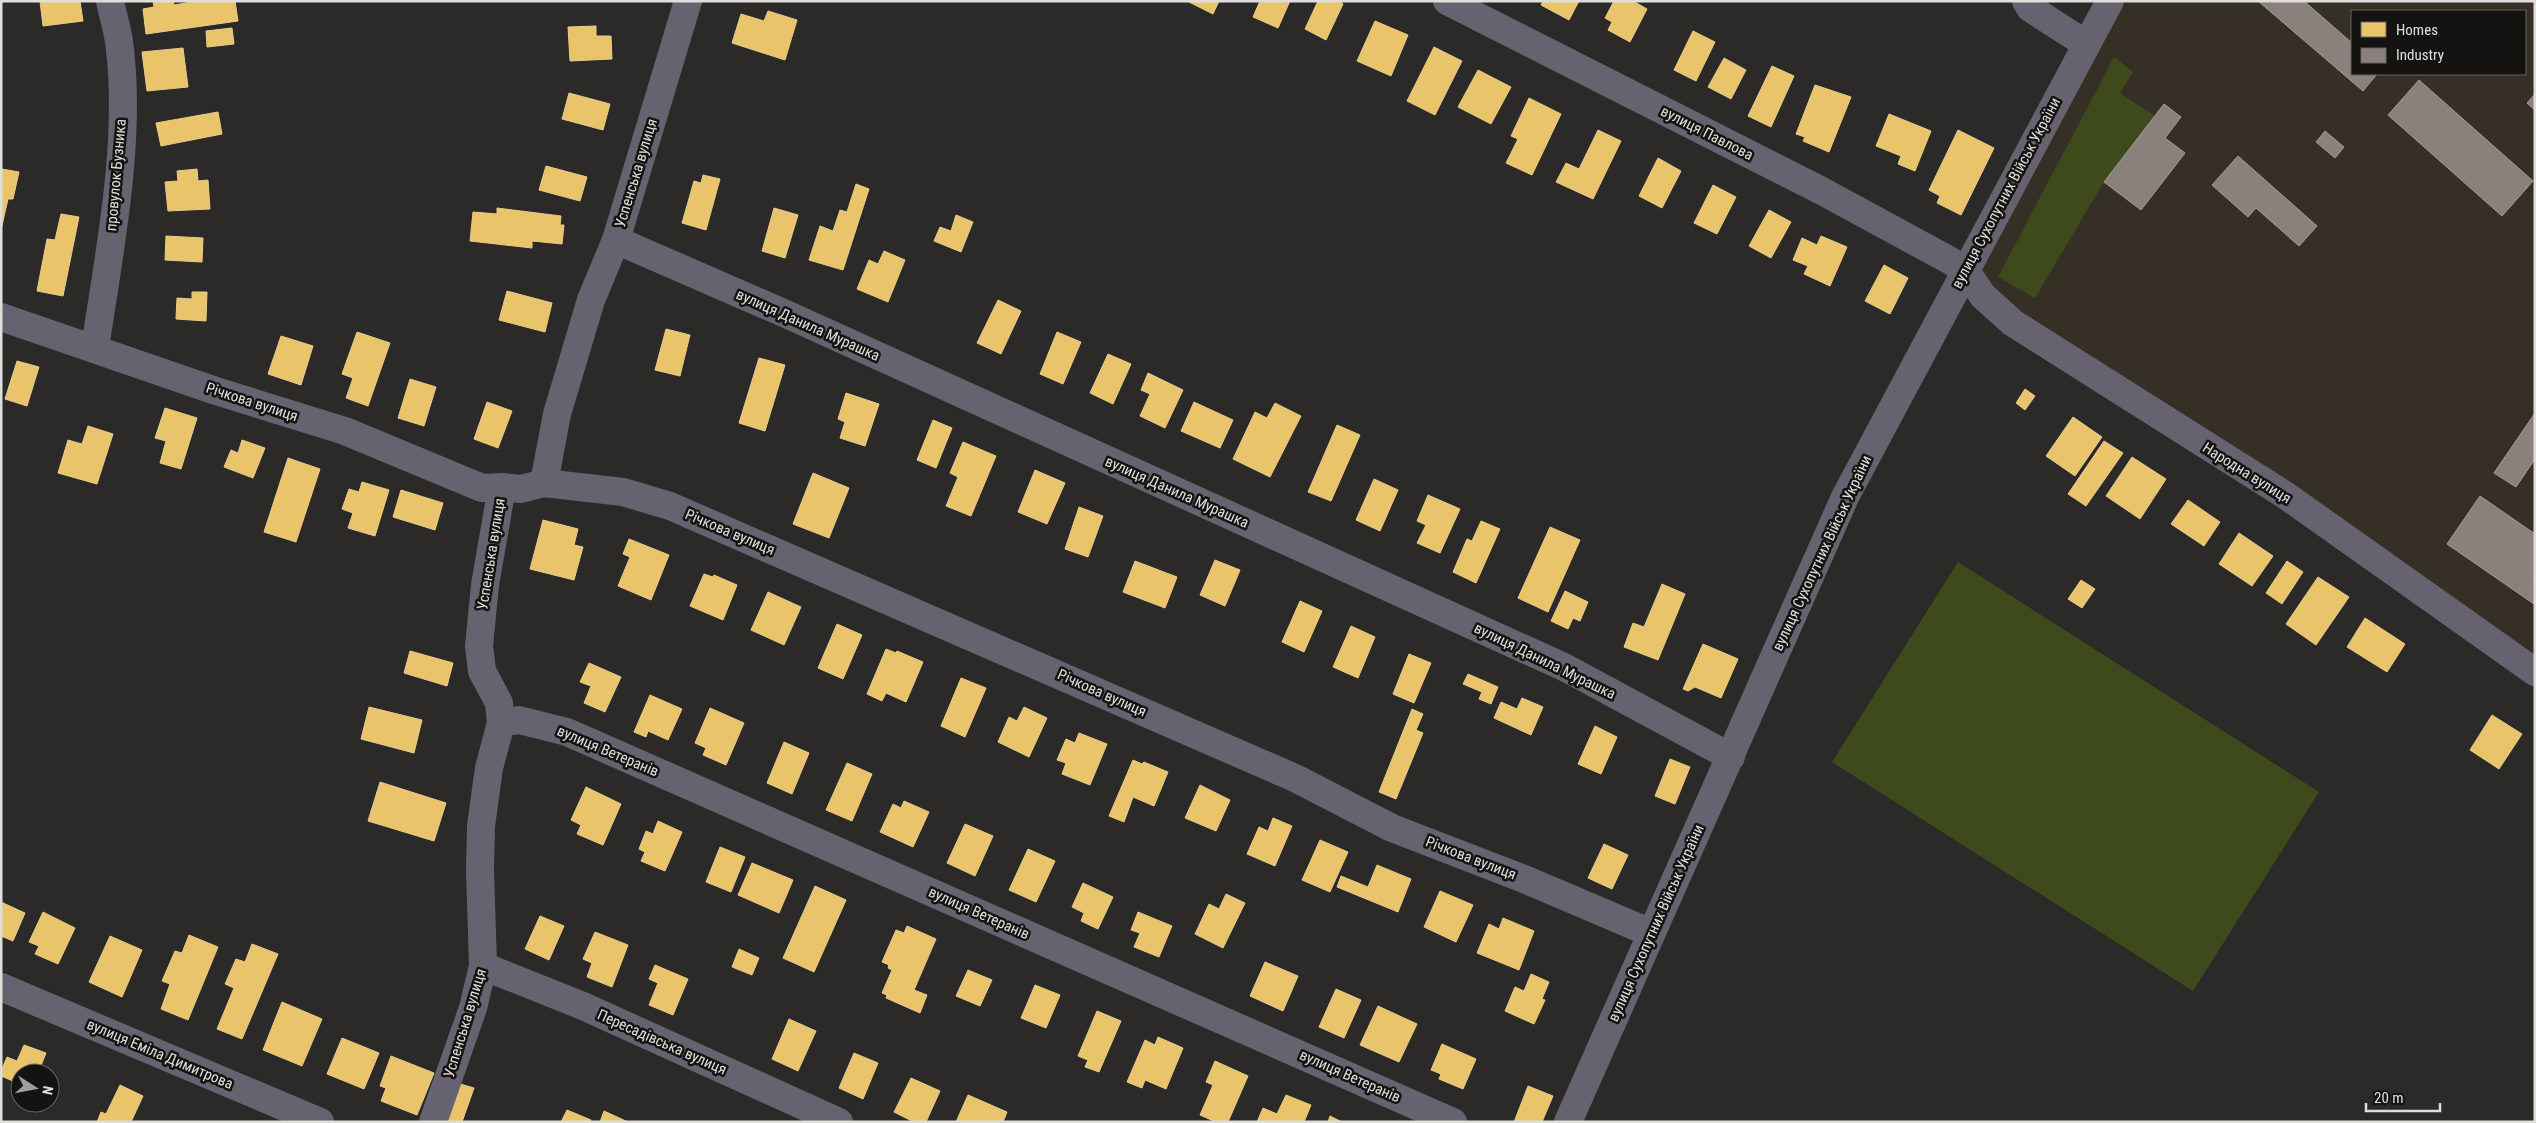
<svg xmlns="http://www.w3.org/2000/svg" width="2536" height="1123" font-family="'Roboto Condensed',sans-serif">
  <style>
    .built { fill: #352f26; fill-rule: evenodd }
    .green { fill: #3e4a1c }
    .homes { fill: #e9c46a; stroke: #e6cc8c }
    .industry { fill: #8a817c; stroke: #a49d98 }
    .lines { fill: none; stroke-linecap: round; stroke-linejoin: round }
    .minor { stroke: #676270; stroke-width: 28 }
    .labels { text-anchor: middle; stroke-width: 5; stroke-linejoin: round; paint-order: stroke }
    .street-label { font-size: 15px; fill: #e0dedb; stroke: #141311 }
  </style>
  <rect width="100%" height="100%" fill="#2c2a28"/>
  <!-- built -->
  <path class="built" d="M 2122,1 L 2535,1 L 2535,665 L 1984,290 L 1981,268 ZM 2352,11 L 2525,11 L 2525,74 L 2352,74 Z"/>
  <!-- green -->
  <path class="green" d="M 2114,57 L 2133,72 L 2120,93 L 2155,116 L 2104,182 L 2035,298 L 1998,277 Z
    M 1958,562 L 2319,792 L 2193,991 L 1832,762 Z"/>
  <!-- homes -->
  <path class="homes" d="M 40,1 L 80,1 L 83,21 L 43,26 Z
    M 153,1 L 173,1 L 174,5 L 198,1 L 235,1 L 238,21 L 146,34 L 143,9 L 154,7 Z
    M 1187,1 L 1219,1 L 1213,14 Z
    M 1260,1 L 1290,1 L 1278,28 L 1253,17 Z
    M 1318,1 L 1339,1 L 1343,4 L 1326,40 L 1305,29 Z
    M 1543,1 L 1579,1 L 1569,20 L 1541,5 Z
    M 1614,1 L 1633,1 L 1647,9 L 1630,42 L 1608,30 L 1612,22 L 1605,18 Z
    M 768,11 L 797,20 L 785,60 L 732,43 L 741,14 L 764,21 Z
    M 1375,21 L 1408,35 L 1391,76 L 1357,61 Z
    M 596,26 L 596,36 L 611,36 L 612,59 L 570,61 L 568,27 Z
    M 232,28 L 234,44 L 207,47 L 206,31 Z
    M 1693,31 L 1715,42 L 1696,81 L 1674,70 Z
    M 1434,47 L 1462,61 L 1435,115 L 1407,101 Z
    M 183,48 L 188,87 L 147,91 L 142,52 Z
    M 1724,58 L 1746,70 L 1731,99 L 1708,87 Z
    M 1772,66 L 1794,76 L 1771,127 L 1748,116 Z
    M 1478,70 L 1511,87 L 1491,124 L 1458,107 Z
    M 1815,85 L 1851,97 L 1829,152 L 1803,141 L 1805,137 L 1796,134 Z
    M 569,93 L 610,104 L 603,130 L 562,119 Z
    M 1529,98 L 1561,114 L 1532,175 L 1506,163 L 1518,139 L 1511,136 Z
    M 218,112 L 222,134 L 161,146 L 156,123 Z
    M 1889,114 L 1931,131 L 1915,171 L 1898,164 L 1901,156 L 1876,146 Z
    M 1598,130 L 1621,141 L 1593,199 L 1556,182 L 1566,163 L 1579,169 Z
    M 1958,130 L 1994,148 L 1961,215 L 1937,203 L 1940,196 L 1929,190 Z
    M 1658,158 L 1681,171 L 1662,208 L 1639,196 Z
    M 546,166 L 587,177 L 580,201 L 539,190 Z
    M 2,169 L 19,172 L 13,199 L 8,199 L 1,230 Z
    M 197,169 L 198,181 L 208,180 L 210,209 L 168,211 L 165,182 L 178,181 L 177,171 Z
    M 703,175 L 720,179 L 706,230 L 682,223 L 694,181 L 701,183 Z
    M 856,184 L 869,189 L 843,270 L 809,260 L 820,226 L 833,231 L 840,210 L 847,212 Z
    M 1713,185 L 1736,197 L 1717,234 L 1694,223 Z
    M 497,208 L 561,216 L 560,225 L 564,225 L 562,244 L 532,241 L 532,248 L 470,241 L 473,212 L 497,214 Z
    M 774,208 L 798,215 L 785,258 L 762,251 Z
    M 1769,210 L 1791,222 L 1771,258 L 1749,246 Z
    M 61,214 L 79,217 L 63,296 L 37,291 L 47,239 L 55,240 Z
    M 956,215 L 973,222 L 961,252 L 934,241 L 940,227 L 951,231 Z
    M 166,236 L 203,238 L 202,262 L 165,260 Z
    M 1821,236 L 1847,247 L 1830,286 L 1804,274 L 1808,266 L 1793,260 L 1802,238 L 1817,245 Z
    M 884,251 L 905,260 L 888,302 L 857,289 L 869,260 L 878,264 Z
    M 1884,265 L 1908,278 L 1890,314 L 1865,301 Z
    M 507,291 L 552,303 L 545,332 L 499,320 Z
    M 192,292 L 207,292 L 206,321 L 176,319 L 177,298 L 192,299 Z
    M 998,300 L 1021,311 L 1001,354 L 977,343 Z
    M 666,329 L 690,335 L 680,376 L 655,370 Z
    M 357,332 L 390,343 L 368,406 L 346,398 L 353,378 L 342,374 Z
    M 1057,332 L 1081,342 L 1063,384 L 1040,374 Z
    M 281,336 L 313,346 L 301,385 L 268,374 Z
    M 1108,354 L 1131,364 L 1113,404 L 1090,393 Z
    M 759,358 L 785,365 L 765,431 L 739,423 Z
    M 17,361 L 39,367 L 27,406 L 5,399 Z
    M 1148,373 L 1183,390 L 1165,428 L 1140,416 L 1150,394 L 1141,390 Z
    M 410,379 L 436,387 L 424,426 L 398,418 Z
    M 2025,389 L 2035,396 L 2025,410 L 2016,403 Z
    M 846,393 L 879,404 L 865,446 L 840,438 L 845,422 L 838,419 Z
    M 487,402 L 512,411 L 498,448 L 474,439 Z
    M 1194,402 L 1233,420 L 1220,448 L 1181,431 Z
    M 1275,403 L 1301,416 L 1270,477 L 1233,459 L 1255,412 L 1267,418 Z
    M 165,408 L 197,418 L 181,469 L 160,463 L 166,441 L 155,438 Z
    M 2073,417 L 2102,437 L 2075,476 L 2046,456 Z
    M 933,420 L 952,428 L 936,468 L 917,460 Z
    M 1337,425 L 1360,435 L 1331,501 L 1308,492 Z
    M 88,426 L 113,434 L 97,484 L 58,473 L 68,440 L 82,444 Z
    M 242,440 L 265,448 L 253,478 L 224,467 L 231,450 L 238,453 Z
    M 2104,441 L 2123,453 L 2086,506 L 2068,494 Z
    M 963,442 L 996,456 L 971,516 L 946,506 L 958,477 L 950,473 Z
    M 2132,457 L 2166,479 L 2140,519 L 2106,496 Z
    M 288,458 L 320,469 L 296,542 L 264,532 Z
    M 1035,470 L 1065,483 L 1047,524 L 1018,512 Z
    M 813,473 L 849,488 L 829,538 L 793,524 Z
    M 1374,479 L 1398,490 L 1380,531 L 1356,520 Z
    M 362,482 L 389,490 L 375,536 L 348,528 L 353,513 L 342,509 L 349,489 L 359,492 Z
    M 401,490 L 443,503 L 435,530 L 393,517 Z
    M 1428,495 L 1460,509 L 1440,553 L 1417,543 L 1426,525 L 1417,521 Z
    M 2188,500 L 2220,522 L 2204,546 L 2171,524 Z
    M 1079,507 L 1103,516 L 1088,557 L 1065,549 Z
    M 543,520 L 578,529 L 574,545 L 583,547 L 574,580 L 530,569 Z
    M 1481,521 L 1500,529 L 1476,583 L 1453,572 L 1467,539 L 1472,541 Z
    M 1550,527 L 1580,540 L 1548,612 L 1518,598 Z
    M 2239,533 L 2273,556 L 2252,586 L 2219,564 Z
    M 629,539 L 669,555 L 651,600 L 618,586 L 630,557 L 623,554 Z
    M 1215,560 L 1240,570 L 1225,606 L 1200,595 Z
    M 1135,561 L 1177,577 L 1165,608 L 1123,592 Z
    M 2287,561 L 2303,572 L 2282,604 L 2266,593 Z
    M 704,574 L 713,577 L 714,575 L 737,585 L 723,620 L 690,606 Z
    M 2318,577 L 2349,597 L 2316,645 L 2286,624 Z
    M 2081,580 L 2095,589 L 2082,608 L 2068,599 Z
    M 1662,584 L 1685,594 L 1658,660 L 1624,647 L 1633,623 L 1644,627 Z
    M 1565,591 L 1588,602 L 1580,621 L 1573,618 L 1568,629 L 1551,621 Z
    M 768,592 L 801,607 L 784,645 L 751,630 Z
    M 1300,601 L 1322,611 L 1304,652 L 1282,642 Z
    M 2365,618 L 2405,644 L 2387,672 L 2347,647 Z
    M 837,624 L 862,635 L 843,679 L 818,668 Z
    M 1351,626 L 1375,637 L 1358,678 L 1333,667 Z
    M 1703,644 L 1738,659 L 1721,698 L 1695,687 L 1688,691 L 1683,689 Z
    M 886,649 L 896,653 L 897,651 L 923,662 L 906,702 L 886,693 L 882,701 L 867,694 Z
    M 410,651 L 453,663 L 447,686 L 404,673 Z
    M 1409,654 L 1431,663 L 1414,703 L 1393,694 Z
    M 589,663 L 621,677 L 605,712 L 584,703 L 591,686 L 580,682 Z
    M 1468,674 L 1498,687 L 1491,704 L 1479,699 L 1482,692 L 1463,684 Z
    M 961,678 L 986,688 L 965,737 L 941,726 Z
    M 650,695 L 682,709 L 668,740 L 648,731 L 646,737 L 634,732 Z
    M 1522,698 L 1543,707 L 1531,735 L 1494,718 L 1501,702 L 1517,709 Z
    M 369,707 L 422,720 L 414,753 L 361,739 Z
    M 1024,707 L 1047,718 L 1029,757 L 998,742 L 1009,717 L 1017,721 Z
    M 710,708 L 744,723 L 726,765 L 703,755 L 706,748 L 695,743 Z
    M 1412,709 L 1423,714 L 1416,730 L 1423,733 L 1396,799 L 1379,792 Z
    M 2492,715 L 2522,734 L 2499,769 L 2470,750 Z
    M 1595,726 L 1617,737 L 1601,774 L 1578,764 Z
    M 1079,733 L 1107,744 L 1090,785 L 1062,774 L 1066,763 L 1057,760 L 1066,739 L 1075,743 Z
    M 784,742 L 809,753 L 792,794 L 767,783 Z
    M 1670,759 L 1690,767 L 1675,804 L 1655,796 Z
    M 1133,760 L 1142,764 L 1144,762 L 1168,772 L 1154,806 L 1133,797 L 1124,822 L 1109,816 Z
    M 847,763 L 872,774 L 852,821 L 826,810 Z
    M 380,782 L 446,803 L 434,841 L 368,821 Z
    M 1200,785 L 1230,800 L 1216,831 L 1185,818 Z
    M 586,787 L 621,804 L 603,845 L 577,834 L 581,825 L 571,820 Z
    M 904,801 L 929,812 L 913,847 L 880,832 L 893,804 L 901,808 Z
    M 1273,818 L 1292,826 L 1275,866 L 1247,854 L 1259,827 L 1268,831 Z
    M 658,821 L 682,832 L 665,871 L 641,861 L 645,852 L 639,849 L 646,831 L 653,834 Z
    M 965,824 L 993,836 L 975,876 L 947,863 Z
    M 1320,840 L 1348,852 L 1330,892 L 1302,880 Z
    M 1604,844 L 1628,855 L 1612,889 L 1588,878 Z
    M 720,847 L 745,857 L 731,892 L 706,882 Z
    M 1028,849 L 1055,861 L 1036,902 L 1009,890 Z
    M 752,863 L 793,880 L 779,913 L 738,895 Z
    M 1377,865 L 1411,879 L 1398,912 L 1337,887 L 1341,876 L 1368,887 Z
    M 1083,883 L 1113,897 L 1098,929 L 1081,921 L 1084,913 L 1072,907 Z
    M 815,886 L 846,900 L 814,972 L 783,958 Z
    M 1440,891 L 1473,905 L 1456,942 L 1424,927 Z
    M 1226,894 L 1245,903 L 1223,948 L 1195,934 L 1209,904 L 1219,909 Z
    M 1,902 L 25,913 L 13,941 L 1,936 Z
    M 43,912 L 75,928 L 58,964 L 35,954 L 39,946 L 29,942 Z
    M 1138,912 L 1172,926 L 1159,957 L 1134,947 L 1140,933 L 1131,930 Z
    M 540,916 L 564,926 L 549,960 L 525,949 Z
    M 1503,918 L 1534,931 L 1519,970 L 1477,953 L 1489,924 L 1499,929 Z
    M 907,926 L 936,939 L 914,990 L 927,995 L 920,1013 L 886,998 L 887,995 L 882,993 L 892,970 L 888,968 L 889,965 L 882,962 L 896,930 L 904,933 Z
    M 595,932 L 628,945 L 612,987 L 587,977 L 592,963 L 583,959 Z
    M 189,935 L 218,947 L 188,1020 L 161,1009 L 170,984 L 162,981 L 175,951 L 182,953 Z
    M 110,936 L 142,950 L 122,997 L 89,982 Z
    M 252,944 L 278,954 L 242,1039 L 217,1029 L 234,988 L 225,984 L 236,959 L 245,962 Z
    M 739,949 L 759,958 L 752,975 L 732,967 Z
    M 1265,962 L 1298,976 L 1283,1011 L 1250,996 Z
    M 655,965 L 688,979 L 673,1015 L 649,1005 L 658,983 L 649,979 Z
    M 968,970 L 992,980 L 980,1006 L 956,996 Z
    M 1531,974 L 1549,982 L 1542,999 L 1545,1000 L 1534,1024 L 1505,1011 L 1515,987 L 1524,991 Z
    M 1035,985 L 1060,995 L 1046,1028 L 1021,1018 Z
    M 1336,989 L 1361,1000 L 1344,1038 L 1319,1027 Z
    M 282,1002 L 322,1019 L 302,1066 L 263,1050 Z
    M 1378,1006 L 1417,1024 L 1399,1062 L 1360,1045 Z
    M 1097,1011 L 1121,1021 L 1099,1072 L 1085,1067 L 1088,1060 L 1078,1056 Z
    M 789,1019 L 816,1031 L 798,1071 L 772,1059 Z
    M 1158,1037 L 1183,1048 L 1166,1089 L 1145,1080 L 1142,1088 L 1127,1082 L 1145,1040 L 1155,1045 Z
    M 342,1038 L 379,1053 L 364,1089 L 327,1074 Z
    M 1442,1044 L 1476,1059 L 1463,1089 L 1439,1079 L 1441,1074 L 1431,1070 Z
    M 24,1045 L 46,1053 L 38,1073 L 20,1073 L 20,1084 L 1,1076 L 1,1071 L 7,1057 L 17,1061 Z
    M 854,1053 L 878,1063 L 863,1099 L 839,1088 Z
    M 391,1056 L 434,1073 L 417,1115 L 381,1101 L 386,1088 L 380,1086 Z
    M 1215,1061 L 1248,1076 L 1228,1122 L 1216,1122 L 1200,1115 L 1213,1085 L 1206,1082 Z
    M 911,1078 L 940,1091 L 926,1122 L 914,1122 L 894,1112 Z
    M 457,1083 L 474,1088 L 462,1122 L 443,1122 Z
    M 120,1085 L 143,1096 L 131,1122 L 97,1122 L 101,1112 L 106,1114 Z
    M 1528,1086 L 1553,1096 L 1542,1122 L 1514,1122 Z
    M 968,1095 L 1007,1112 L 1003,1122 L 956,1122 Z
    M 1286,1095 L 1311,1105 L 1304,1122 L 1257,1122 L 1263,1108 L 1277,1114 Z
    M 567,1110 L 591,1120 L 590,1122 L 561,1122 Z
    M 604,1111 L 628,1122 L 600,1122 Z
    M 1330,1116 L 1342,1122 L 1328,1122 Z"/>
  <!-- industry -->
  <path class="industry" d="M 2258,1 L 2304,1 L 2352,43 L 2352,74 L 2377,74 L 2363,91 Z
    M 2419,80 L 2533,181 L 2502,216 L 2388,115 Z
    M 2535,94 L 2535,110 L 2527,103 Z
    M 2164,104 L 2181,117 L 2165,138 L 2185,153 L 2141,210 L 2104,182 Z
    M 2325,131 L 2344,147 L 2335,158 L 2316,142 Z
    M 2238,156 L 2317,226 L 2299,246 L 2256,208 L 2248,217 L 2212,185 Z
    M 2535,413 L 2535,459 L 2516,487 L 2494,473 Z
    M 2480,496 L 2535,534 L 2534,604 L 2447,544 Z"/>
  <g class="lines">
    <!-- minor -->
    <path class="minor" d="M 1447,1 L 1822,191 L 1949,260 L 1965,270 L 1983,296 L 2013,323 L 2285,495 L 2535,672
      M 2026,1 L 2030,8 L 2086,44
      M 616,240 L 786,314 L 1564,667 L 1731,757
      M 1,317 L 216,391 L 345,431 L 482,488 L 502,487
      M 95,348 C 109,253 131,145 120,50 C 119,33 113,17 110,1
      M 544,483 L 623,492 L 670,506 L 1295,778 L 1392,828 L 1524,879 L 1651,933
      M 501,723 L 519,720 L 567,732 L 1453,1122
      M 483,966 L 583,1006 L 839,1122
      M 1,987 L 320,1122
      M 433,1122 L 473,1008 L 483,966 L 480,870 L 481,826 L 489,768 L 501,723 L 499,703 L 482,671 L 479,646 L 485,585 L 502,487 L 521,489 L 544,483 L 557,414 L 591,300 L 616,240 L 688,1
      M 1568,1122 L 1845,497 L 2110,1"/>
  </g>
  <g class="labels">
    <!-- street labels -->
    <g class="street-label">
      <text transform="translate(1707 133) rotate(27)" y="5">вулиця Павлова</text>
      <text transform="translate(636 173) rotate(-73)" y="5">Успенська вулиця</text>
      <text transform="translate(116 175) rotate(-85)" y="5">провулок Бузника</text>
      <text transform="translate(2006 193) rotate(-62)" y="5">вулиця Сухопутних Військ України</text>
      <text transform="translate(808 325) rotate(24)" y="5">вулиця Данила Мурашка</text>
      <text transform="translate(252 402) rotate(18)" y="5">Річкова вулиця</text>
      <text transform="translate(2247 473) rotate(32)" y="5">Народна вулиця</text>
      <text transform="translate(1177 492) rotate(24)" y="5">вулиця Данила Мурашка</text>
      <text transform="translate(730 532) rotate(23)" y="5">Річкова вулиця</text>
      <text transform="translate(1822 553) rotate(-65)" y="5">вулиця Сухопутних Військ України</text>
      <text transform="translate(491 554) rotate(-81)" y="5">Успенська вулиця</text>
      <text transform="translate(1545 661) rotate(26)" y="5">вулиця Данила Мурашка</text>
      <text transform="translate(1102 693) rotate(24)" y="5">Річкова вулиця</text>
      <text transform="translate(608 751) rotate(23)" y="5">вулиця Ветеранів</text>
      <text transform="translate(1471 858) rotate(21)" y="5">Річкова вулиця</text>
      <text transform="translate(979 913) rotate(24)" y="5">вулиця Ветеранів</text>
      <text transform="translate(1656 923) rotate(-66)" y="5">вулиця Сухопутних Військ України</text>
      <text transform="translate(465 1023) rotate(-73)" y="5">Успенська вулиця</text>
      <text transform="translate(662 1042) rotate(24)" y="5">Пересадівська вулиця</text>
      <text transform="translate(160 1054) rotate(23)" y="5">вулиця Еміла Димитрова</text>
      <text transform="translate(1350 1076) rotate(24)" y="5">вулиця Ветеранів</text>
    </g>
  </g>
  <!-- border -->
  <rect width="2536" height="1123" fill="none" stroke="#e0dedb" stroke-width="5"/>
  <!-- legend -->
  <rect x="2351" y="10" width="175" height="65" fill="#141311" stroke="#666462"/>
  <rect x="2361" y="22" width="25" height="15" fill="#e9c46a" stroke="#666462"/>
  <text x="2396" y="35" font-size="15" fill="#e0dedb">Homes</text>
  <rect x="2361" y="48" width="25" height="15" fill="#8a817c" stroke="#666462"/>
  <text x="2396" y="60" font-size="15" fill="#e0dedb">Industry</text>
  <!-- north arrow -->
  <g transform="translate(35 1088) rotate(101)"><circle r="24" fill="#141311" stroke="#666462"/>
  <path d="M0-4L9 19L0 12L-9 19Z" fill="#a19f9c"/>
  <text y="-8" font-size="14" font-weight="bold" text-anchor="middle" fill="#e0dedb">N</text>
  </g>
  <!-- scale -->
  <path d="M2366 1103v8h74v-8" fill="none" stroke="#e0dedb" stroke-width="2.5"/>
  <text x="2374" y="1103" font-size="15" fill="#e0dedb" stroke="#141311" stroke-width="4" paint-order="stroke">20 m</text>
</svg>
